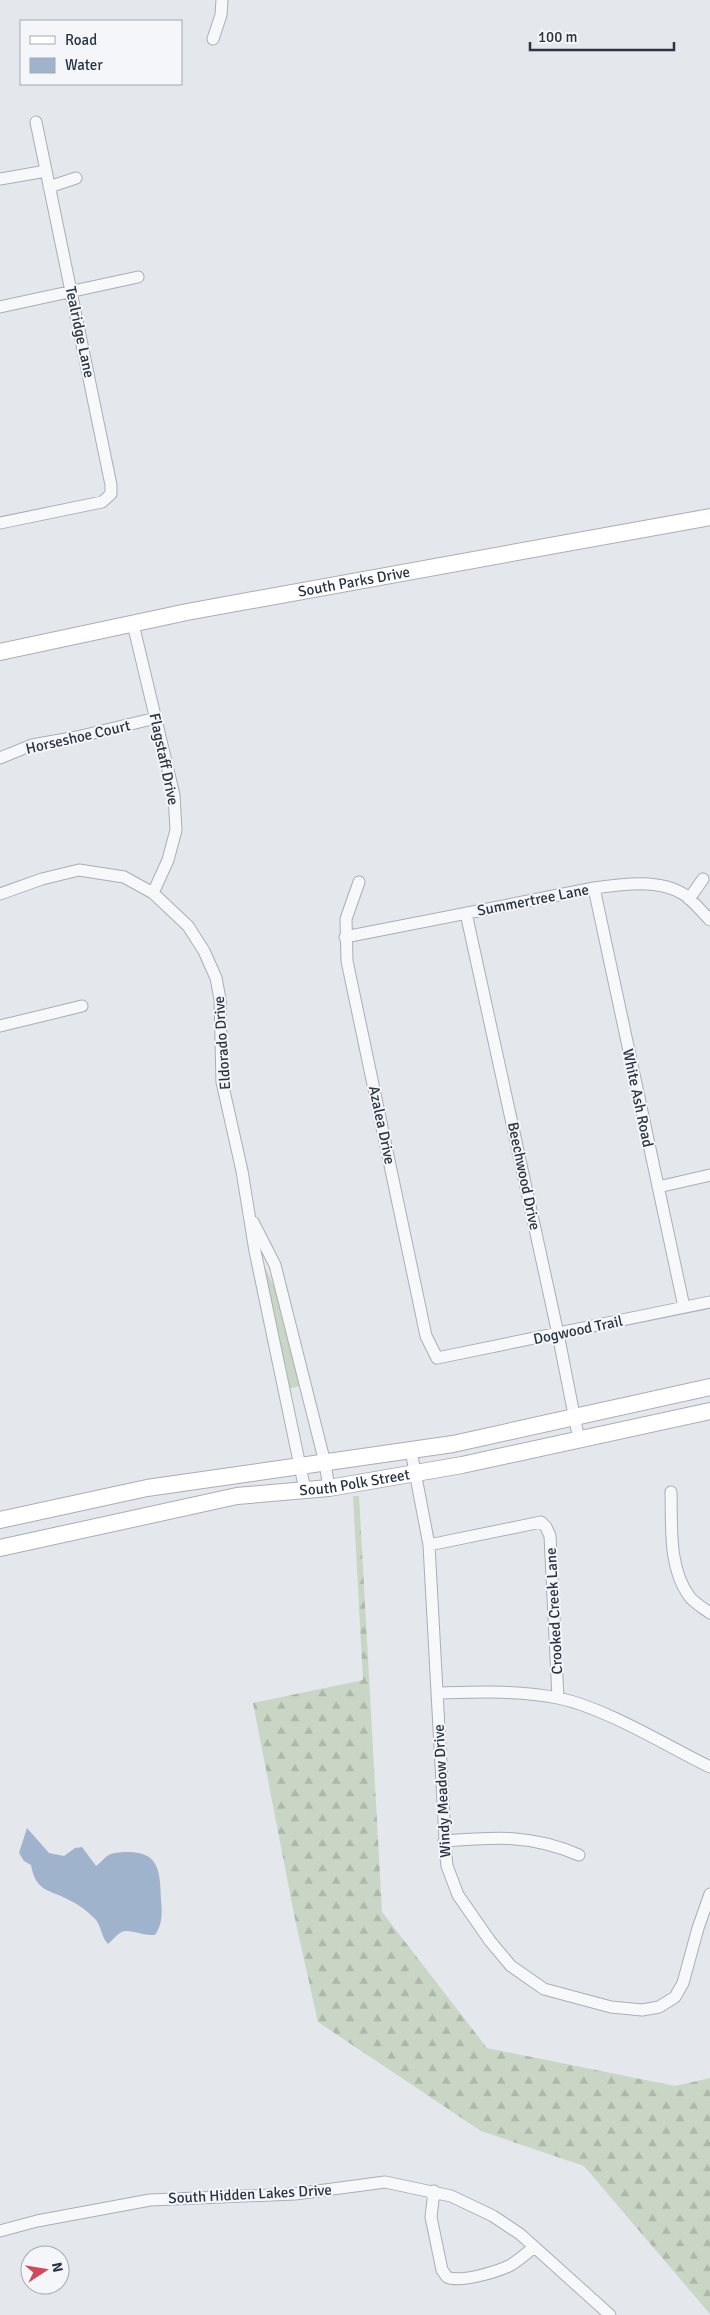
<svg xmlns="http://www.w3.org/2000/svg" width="710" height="2315" font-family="Signika,sans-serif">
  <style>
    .green { fill: #c9d6c5 }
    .forest { fill: url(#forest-firs) }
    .water { fill: #9fb4cc }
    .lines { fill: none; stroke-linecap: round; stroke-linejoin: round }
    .street-casing { stroke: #a9aeb7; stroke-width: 13 }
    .secondary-casing { stroke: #a9aeb7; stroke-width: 18 }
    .street { stroke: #f7f8fa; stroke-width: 11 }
    .secondary { stroke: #fff; stroke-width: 16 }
    .labels { text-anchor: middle; stroke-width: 4; stroke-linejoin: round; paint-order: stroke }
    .street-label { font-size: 15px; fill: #2b3445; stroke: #f4f6f9 }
  </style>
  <defs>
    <pattern id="forest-firs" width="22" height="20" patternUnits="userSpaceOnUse" patternTransform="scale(1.25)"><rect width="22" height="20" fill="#c9d6c5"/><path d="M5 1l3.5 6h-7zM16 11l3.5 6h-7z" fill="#adb8ab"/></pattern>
  </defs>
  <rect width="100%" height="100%" fill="#e4e7ec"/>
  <!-- green -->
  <path class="green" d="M 264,1265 L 279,1297 L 300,1386 L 288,1389 Z"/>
  <!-- forest -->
  <path class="forest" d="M 353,1496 L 359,1496 L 382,1912 L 487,2048 L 675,2086 L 710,2078 L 710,2314 L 584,2166 L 481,2131 L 318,2022 L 295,1919 L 253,1703 L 363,1680 Z"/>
  <!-- water -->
  <path class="water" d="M 27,1828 L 49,1853 L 64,1856 L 75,1848 L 82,1847 L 96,1866 C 101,1863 103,1859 107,1856 C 112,1852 124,1852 130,1852 C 160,1853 160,1873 161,1899 C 162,1912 163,1924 155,1935 C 144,1936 133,1930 125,1931 C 118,1932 113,1940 108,1944 C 100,1936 102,1924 93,1917 C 87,1911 79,1905 71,1901 C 50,1889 36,1893 31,1865 L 24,1861 L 19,1853 Z"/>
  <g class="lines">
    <defs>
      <path id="street" d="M 213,39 L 221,15 L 222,0
        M 0,179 L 46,171
        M 49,187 L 76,178
        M 0,307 L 138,277
        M 0,523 L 102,502 L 111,494 L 111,485 L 36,122
        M 133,624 L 174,795 L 176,830 L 168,860 L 153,893
        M 0,758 L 32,745 L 77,737 L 156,718
        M 359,882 L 346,919 L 347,961 L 426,1336 L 437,1358 L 710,1302
        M 594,888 L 684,1307
        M 0,894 L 42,879 L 79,870 L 124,877 L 153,893 L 188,926 L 204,951 L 216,978 L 220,999 L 222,1082 L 242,1171 L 255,1251 L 305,1490
        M 689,899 L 703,879
        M 466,913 L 558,1334 L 579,1440
        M 345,937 L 594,888 C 622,884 660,878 685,895 C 694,902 702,912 710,920
        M 0,1026 L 82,1006
        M 658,1187 L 710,1175
        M 253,1222 L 275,1265 L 325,1463 L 329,1488
        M 411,1451 L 429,1545 L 446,1857 L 447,1866 L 458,1895 L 490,1941 L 511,1966 L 544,1989 L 611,2007 L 642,2010 L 659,2007 L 675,1997 L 683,1983 L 698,1928 L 710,1894
        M 671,1492 C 672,1525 668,1567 689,1596 C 693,1602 703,1608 710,1613
        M 429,1545 L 541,1522 L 546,1527 L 550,1536 L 558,1698
        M 437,1693 C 476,1692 518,1690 558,1698 C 606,1708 665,1745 710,1767
        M 444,1841 C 495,1837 531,1834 579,1855
        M 434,2191 L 431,2217 L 442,2270 L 447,2277 C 460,2283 496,2272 509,2266 C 518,2261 526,2254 534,2247
        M 0,2231 L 37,2221 L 150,2200 L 295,2194 L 385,2182 L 451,2196 L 493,2216 L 520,2234 L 610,2315"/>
      <g id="secondary">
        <path id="s1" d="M 0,652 L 187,612 L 710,517"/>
        <path d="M 0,1520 L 147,1488 L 453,1444 L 710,1387"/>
        <path id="s2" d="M 0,1548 L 237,1496 L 329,1488 L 462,1465 L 710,1411"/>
      </g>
    </defs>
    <!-- street casing -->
    <use href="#street" class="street-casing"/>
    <!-- secondary casing -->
    <use href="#secondary" class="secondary-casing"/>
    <!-- street -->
    <use href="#street" class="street"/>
    <!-- secondary -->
    <use href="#secondary" class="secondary"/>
  </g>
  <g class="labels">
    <!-- street labels -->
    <g class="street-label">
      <text transform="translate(80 332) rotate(78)" y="5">Tealridge Lane</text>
      <text dy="5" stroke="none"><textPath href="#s1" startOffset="361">South Parks Drive</textPath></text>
      <text transform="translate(78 737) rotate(-13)" y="5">Horseshoe Court</text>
      <text transform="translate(164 759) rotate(78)" y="5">Flagstaff Drive</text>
      <text transform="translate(533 900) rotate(-11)" y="5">Summertree Lane</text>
      <text transform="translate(222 1043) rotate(-94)" y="5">Eldorado Drive</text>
      <text transform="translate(638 1098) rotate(78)" y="5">White Ash Road</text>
      <text transform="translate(382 1125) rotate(78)" y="5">Azalea Drive</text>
      <text transform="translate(524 1176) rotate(78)" y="5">Beechwood Drive</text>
      <text transform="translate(578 1330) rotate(-12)" y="5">Dogwood Trail</text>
      <text dy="5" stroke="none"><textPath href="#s2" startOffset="361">South Polk Street</textPath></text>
      <text transform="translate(554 1611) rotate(-93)" y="5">Crooked Creek Lane</text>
      <text transform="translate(442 1791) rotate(-93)" y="5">Windy Meadow Drive</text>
      <text transform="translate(250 2194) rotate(-3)" y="5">South Hidden Lakes Drive</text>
    </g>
  </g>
  <!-- legend -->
  <rect x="20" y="20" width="162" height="65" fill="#f4f6f9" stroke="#a4a8b1"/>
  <rect x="30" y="36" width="25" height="8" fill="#ffffff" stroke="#a4a8b1"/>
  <text x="65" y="45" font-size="15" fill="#2b3445">Road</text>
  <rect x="30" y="58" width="25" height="15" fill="#9fb4cc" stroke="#a4a8b1"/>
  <text x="65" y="70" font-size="15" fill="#2b3445">Water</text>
  <!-- north arrow -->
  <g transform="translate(45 2270) rotate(78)"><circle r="24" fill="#f4f6f9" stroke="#a4a8b1"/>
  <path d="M0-4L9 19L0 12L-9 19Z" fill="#d1495b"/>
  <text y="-8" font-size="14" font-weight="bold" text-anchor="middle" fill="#2b3445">N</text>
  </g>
  <!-- scale -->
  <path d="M530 42v8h144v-8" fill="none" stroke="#2b3445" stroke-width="2.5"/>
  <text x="538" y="42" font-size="15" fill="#2b3445" stroke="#f4f6f9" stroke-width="4" paint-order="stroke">100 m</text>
</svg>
